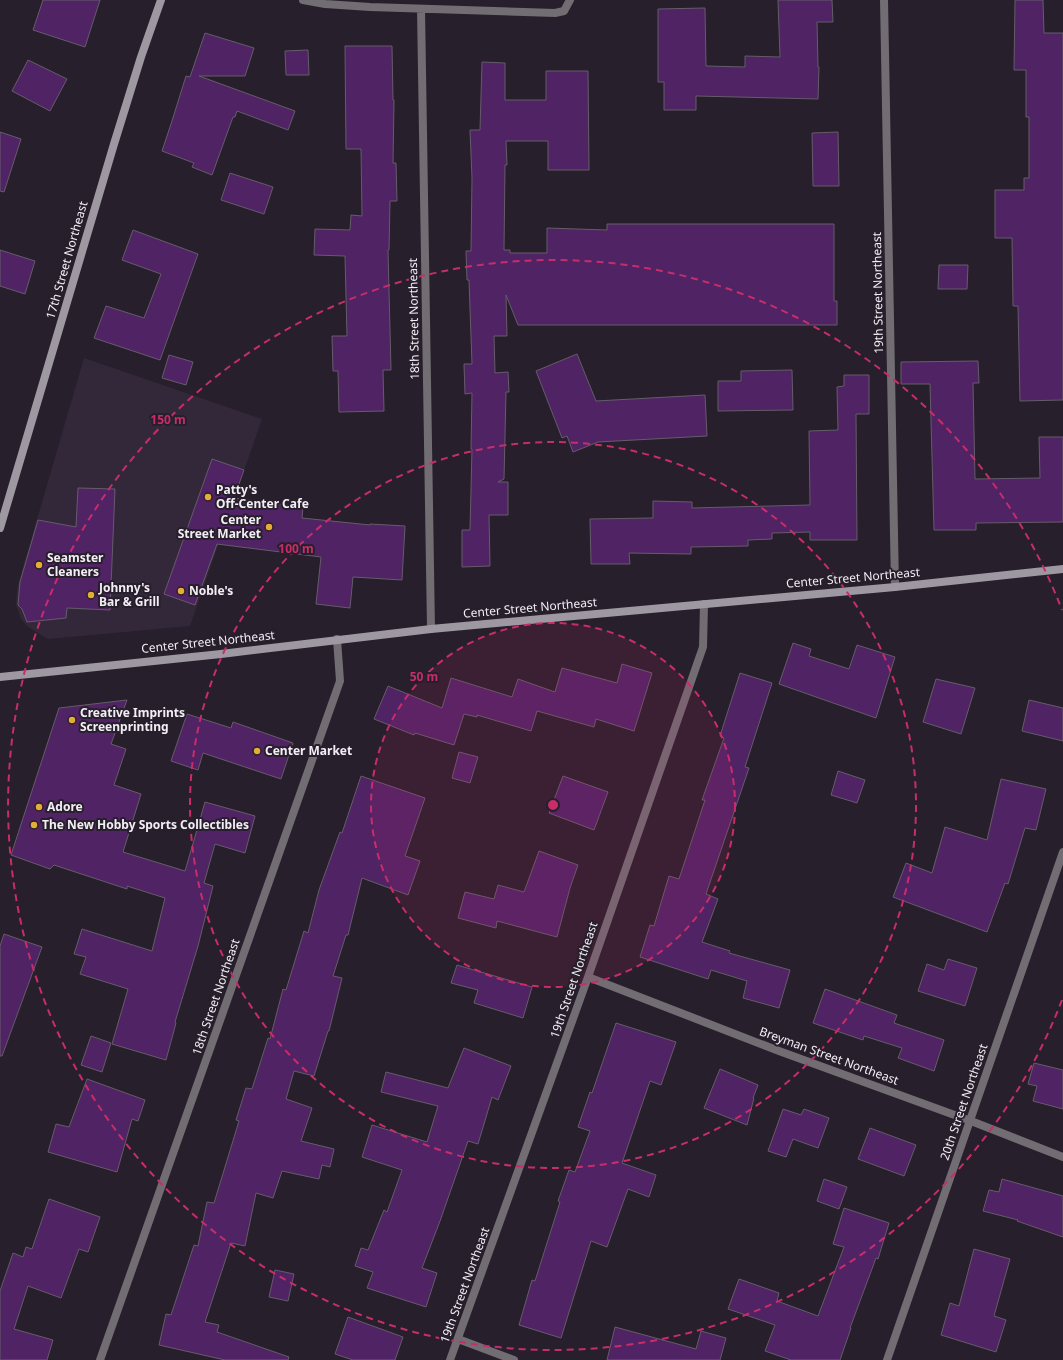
<svg xmlns="http://www.w3.org/2000/svg" width="1063" height="1360" font-family="'Noto Sans',sans-serif">
  <style>
    .built { fill: #332839 }
    .building { fill: #502364; stroke: #655c6a }
    .lines { fill: none; stroke-linecap: round; stroke-linejoin: round }
    .street { stroke: #716d73; stroke-width: 8 }
    .secondary { stroke: #9e98a2; stroke-width: 8 }
    .ring { fill: none; stroke: #c72d6a; stroke-width: 2; stroke-dasharray: 7 5 }
    .poi-dot { fill: #e5ad35; stroke: #271f2b; stroke-width: 1.5 }
    .labels { text-anchor: middle; stroke-width: 4; stroke-linejoin: round; paint-order: stroke }
    .street-label { font-size: 12px; fill: #f3eef6; stroke: #271f2b }
    .poi-label { font-size: 12px; font-weight: bold; fill: #f3eef6; stroke: #271f2b; text-anchor: start }
    .centre { fill: #c72d6a; stroke: #271f2b; stroke-width: 2 }
    .ring-label { font-size: 12px; text-anchor: middle; font-weight: bold; fill: #c72d6a; stroke: #271f2b; stroke-width: 4; stroke-linejoin: round; paint-order: stroke }
  </style>
  <rect width="100%" height="100%" fill="#271f2b"/>
  <!-- built -->
  <path class="built" d="M 84,358 L 262,419 L 190,626 L 48,639 L 28,627 L 21,619 L 16,605 L 17,588 Z"/>
  <!-- building -->
  <path class="building" d="M 43,0 L 100,0 L 85,47 L 33,30 Z
    M 778,0 L 832,0 L 833,22 L 817,22 L 818,67 L 819,67 L 818,99 L 696,96 L 696,110 L 664,110 L 664,82 L 658,82 L 658,9 L 705,8 L 706,66 L 745,67 L 745,56 L 780,57 Z
    M 1015,0 L 1043,0 L 1044,33 L 1063,33 L 1063,400 L 1020,401 L 1018,306 L 1013,306 L 1012,238 L 995,238 L 995,190 L 1024,190 L 1024,178 L 1029,178 L 1029,117 L 1026,117 L 1026,70 L 1014,70 Z
    M 205,33 L 254,48 L 245,76 L 199,76 L 295,111 L 288,130 L 237,111 L 235,117 L 233,117 L 212,175 L 192,167 L 194,163 L 162,151 L 171,124 L 186,76 L 190,77 Z
    M 345,46 L 392,46 L 393,100 L 394,100 L 393,163 L 396,163 L 397,201 L 390,201 L 389,250 L 388,250 L 391,370 L 383,370 L 384,411 L 339,412 L 338,371 L 333,371 L 332,336 L 347,336 L 345,256 L 314,255 L 315,229 L 350,230 L 351,215 L 362,216 L 361,149 L 346,149 Z
    M 308,50 L 309,75 L 286,75 L 285,51 Z
    M 28,60 L 67,79 L 50,111 L 12,91 Z
    M 482,62 L 505,63 L 505,100 L 546,100 L 546,71 L 588,71 L 589,170 L 548,170 L 548,141 L 506,141 L 507,165 L 505,165 L 504,250 L 510,250 L 510,253 L 547,253 L 547,228 L 607,230 L 607,224 L 834,224 L 834,301 L 837,301 L 837,325 L 518,325 L 506,295 L 507,336 L 494,336 L 495,373 L 508,372 L 509,392 L 506,392 L 504,479 L 498,482 L 508,482 L 508,515 L 489,515 L 490,566 L 462,567 L 462,530 L 470,530 L 472,449 L 471,449 L 472,393 L 465,394 L 464,364 L 472,364 L 469,280 L 467,280 L 466,251 L 471,251 L 472,178 L 470,130 L 480,130 Z
    M 0,132 L 21,139 L 4,192 L 0,191 Z
    M 838,132 L 839,186 L 813,186 L 812,133 Z
    M 230,173 L 273,187 L 264,214 L 221,200 Z
    M 133,230 L 198,254 L 160,360 L 94,338 L 106,306 L 144,318 L 161,274 L 122,260 Z
    M 0,250 L 35,261 L 25,294 L 0,286 Z
    M 939,265 L 968,265 L 967,289 L 938,289 Z
    M 577,354 L 596,401 L 705,395 L 707,436 L 598,442 L 573,452 L 567,436 L 562,438 L 536,371 Z
    M 169,355 L 193,362 L 186,385 L 162,378 Z
    M 978,361 L 979,383 L 973,383 L 975,479 L 1040,478 L 1039,437 L 1063,437 L 1063,522 L 976,523 L 976,530 L 934,530 L 930,384 L 901,384 L 901,362 Z
    M 792,370 L 793,410 L 718,411 L 718,381 L 741,381 L 741,371 Z
    M 844,375 L 869,375 L 869,414 L 856,414 L 857,540 L 810,540 L 810,532 L 772,533 L 772,539 L 748,540 L 748,546 L 691,547 L 691,554 L 629,553 L 630,564 L 591,564 L 590,519 L 653,518 L 653,501 L 692,502 L 692,508 L 810,505 L 809,431 L 838,430 L 837,387 L 844,386 Z
    M 212,459 L 244,470 L 234,498 L 303,507 L 302,518 L 370,525 L 370,524 L 405,526 L 402,580 L 353,577 L 350,608 L 316,604 L 321,557 L 217,544 L 195,605 L 164,594 Z
    M 78,488 L 115,489 L 110,610 L 67,608 L 66,618 L 27,622 L 22,609 L 18,605 L 20,582 L 38,520 L 76,527 Z
    M 793,643 L 811,649 L 809,656 L 849,669 L 857,645 L 895,657 L 876,718 L 779,684 Z
    M 622,664 L 652,673 L 634,731 L 596,719 L 594,727 L 537,711 L 531,731 L 477,715 L 477,717 L 464,714 L 454,745 L 415,733 L 414,735 L 374,719 L 388,686 L 442,708 L 451,678 L 512,697 L 518,679 L 555,692 L 562,668 L 617,683 Z
    M 740,673 L 772,683 L 745,767 L 749,768 L 706,894 L 718,899 L 702,942 L 730,951 L 729,953 L 790,970 L 779,1008 L 743,998 L 747,981 L 711,970 L 708,979 L 640,957 L 650,925 L 654,926 L 669,876 L 679,879 L 705,800 L 702,800 L 724,738 L 720,736 Z
    M 936,679 L 975,688 L 961,734 L 923,722 Z
    M 127,700 L 111,744 L 126,749 L 114,785 L 141,794 L 123,852 L 185,871 L 205,802 L 255,816 L 245,853 L 215,844 L 204,883 L 213,886 L 198,946 L 175,1022 L 176,1023 L 166,1060 L 112,1044 L 128,989 L 80,974 L 86,957 L 74,954 L 82,929 L 152,951 L 165,898 L 127,886 L 127,889 L 54,865 L 50,869 L 11,855 L 59,708 Z
    M 1029,700 L 1063,708 L 1063,741 L 1022,731 Z
    M 187,714 L 231,728 L 233,722 L 293,743 L 281,779 L 203,753 L 198,770 L 171,761 Z
    M 459,752 L 478,757 L 470,783 L 452,778 Z
    M 838,771 L 865,780 L 857,803 L 831,795 Z
    M 361,776 L 425,798 L 405,856 L 420,861 L 408,895 L 362,878 L 348,935 L 346,935 L 333,976 L 342,978 L 329,1031 L 328,1031 L 314,1076 L 294,1071 L 286,1099 L 312,1108 L 301,1141 L 334,1149 L 330,1167 L 322,1165 L 319,1179 L 282,1171 L 273,1198 L 256,1193 L 245,1246 L 231,1243 L 205,1322 L 219,1325 L 217,1332 L 289,1357 L 288,1360 L 225,1360 L 159,1345 L 166,1314 L 171,1315 L 194,1245 L 198,1246 L 207,1202 L 214,1203 L 239,1121 L 236,1120 L 246,1088 L 252,1089 L 268,1038 L 270,1039 L 283,989 L 286,990 L 304,931 L 308,933 L 319,890 L 340,832 L 342,833 Z
    M 563,776 L 608,792 L 594,830 L 549,813 Z
    M 1001,779 L 1046,789 L 1036,830 L 1025,828 L 1008,884 L 1005,883 L 987,932 L 893,897 L 906,863 L 932,873 L 945,827 L 987,840 Z
    M 539,851 L 578,865 L 570,888 L 557,937 L 497,921 L 496,928 L 458,918 L 465,892 L 494,899 L 498,885 L 524,892 Z
    M 4,934 L 42,947 L 2,1056 L 0,1056 L 0,946 Z
    M 948,959 L 977,968 L 965,1006 L 918,991 L 927,964 L 944,970 Z
    M 457,965 L 532,987 L 523,1018 L 474,1003 L 478,990 L 451,983 Z
    M 825,989 L 897,1015 L 894,1023 L 944,1040 L 934,1071 L 898,1058 L 902,1048 L 864,1036 L 863,1040 L 813,1023 Z
    M 616,1023 L 676,1042 L 661,1085 L 650,1081 L 622,1163 L 656,1175 L 649,1197 L 628,1189 L 607,1247 L 591,1241 L 561,1338 L 519,1325 L 532,1280 L 535,1281 L 560,1202 L 558,1201 L 569,1170 L 575,1172 L 590,1131 L 578,1127 L 590,1092 L 592,1093 Z
    M 91,1036 L 111,1043 L 102,1072 L 81,1065 Z
    M 464,1048 L 511,1066 L 498,1100 L 492,1097 L 478,1144 L 468,1141 L 440,1221 L 422,1268 L 437,1273 L 426,1307 L 367,1288 L 373,1272 L 355,1266 L 361,1248 L 368,1250 L 384,1210 L 387,1212 L 402,1170 L 362,1157 L 372,1125 L 427,1142 L 438,1106 L 381,1092 L 386,1072 L 448,1088 Z
    M 1034,1063 L 1063,1070 L 1063,1109 L 1033,1101 L 1037,1086 L 1028,1084 Z
    M 720,1069 L 758,1085 L 753,1098 L 754,1098 L 747,1125 L 704,1108 Z
    M 87,1079 L 145,1100 L 138,1121 L 132,1119 L 117,1172 L 48,1152 L 56,1124 L 69,1127 Z
    M 783,1109 L 801,1115 L 804,1109 L 829,1118 L 818,1148 L 793,1139 L 786,1157 L 768,1151 Z
    M 870,1128 L 916,1145 L 904,1176 L 858,1159 Z
    M 824,1179 L 847,1187 L 839,1209 L 817,1201 Z
    M 1002,1179 L 1063,1196 L 1063,1237 L 1017,1221 L 1018,1220 L 983,1211 L 989,1190 L 999,1192 Z
    M 49,1199 L 100,1217 L 88,1252 L 79,1249 L 61,1298 L 28,1286 L 14,1329 L 53,1340 L 47,1360 L 0,1360 L 0,1291 L 13,1253 L 23,1257 L 26,1247 L 32,1249 Z
    M 844,1208 L 889,1223 L 878,1259 L 876,1258 L 850,1328 L 851,1328 L 840,1360 L 791,1360 L 765,1351 L 775,1325 L 728,1309 L 739,1279 L 779,1293 L 777,1301 L 818,1316 L 844,1247 L 833,1244 Z
    M 974,1249 L 1010,1259 L 994,1316 L 1006,1320 L 996,1352 L 941,1335 L 950,1303 L 959,1306 Z
    M 275,1270 L 294,1274 L 288,1301 L 269,1297 Z
    M 348,1317 L 403,1337 L 395,1360 L 353,1360 L 335,1354 Z
    M 615,1327 L 696,1349 L 701,1331 L 726,1338 L 720,1360 L 607,1360 Z"/>
  <g class="lines">
    <!-- street -->
    <path class="street" d="M 303,0 L 325,4 L 370,7 L 555,13 L 564,11 L 570,0
      M 884,0 L 895,587
      M 421,9 L 431,629
      M 588,977 L 779,1051 L 971,1121 L 1063,1157
      M 458,1339 L 514,1360
      M 100,1360 L 340,681 L 337,639
      M 450,1360 L 588,977 L 703,647 L 704,604
      M 887,1360 L 1063,852"/>
    <!-- secondary -->
    <path class="secondary" d="M 0,528 L 114,144 L 141,57 L 161,0
      M 0,677 L 221,654 L 431,629 L 895,587 L 1063,569"/>
  </g>
  <!-- distance rings -->
  <circle cx="553" cy="805" r="182" fill="#c72d6a" fill-opacity=".12"/>
  <g class="ring">
    <circle cx="553" cy="805" r="182"/>
    <circle cx="553" cy="805" r="363"/>
    <path d="M1062 1000A545 545 0 1 1 1062 610"/>
  </g>
  <!-- markers -->
  <g class="poi-dot">
    <circle cx="208" cy="497" r="4"/>
    <circle cx="269" cy="527" r="4"/>
    <circle cx="39" cy="565" r="4"/>
    <circle cx="181" cy="591" r="4"/>
    <circle cx="91" cy="595" r="4"/>
    <circle cx="72" cy="720" r="4"/>
    <circle cx="257" cy="751" r="4"/>
    <circle cx="39" cy="807" r="4"/>
    <circle cx="34" cy="825" r="4"/>
  </g>
  <g class="labels">
    <!-- street labels -->
    <g class="street-label">
      <text transform="translate(67 260) rotate(-74)" y="4">17th Street Northeast</text>
      <text transform="translate(878 293) rotate(-91)" y="4">19th Street Northeast</text>
      <text transform="translate(414 319) rotate(-91)" y="4">18th Street Northeast</text>
      <text transform="translate(853 578) rotate(-5)" y="4">Center Street Northeast</text>
      <text transform="translate(530 608) rotate(-5)" y="4">Center Street Northeast</text>
      <text transform="translate(208 642) rotate(-6)" y="4">Center Street Northeast</text>
      <text transform="translate(574 980) rotate(-71)" y="4">19th Street Northeast</text>
      <text transform="translate(216 997) rotate(-71)" y="4">18th Street Northeast</text>
      <text transform="translate(829 1056) rotate(20)" y="4">Breyman Street Northeast</text>
      <text transform="translate(964 1102) rotate(-71)" y="4">20th Street Northeast</text>
      <text transform="translate(465 1285) rotate(-70)" y="4">19th Street Northeast</text>
    </g>
    <!-- poi labels -->
    <g class="poi-label">
      <text x="216" y="494">Patty's<tspan x="216" dy="14">Off-Center Cafe</tspan></text>
      <text x="261" y="524" text-anchor="end">Center<tspan x="261" dy="14">Street Market</tspan></text>
      <text x="47" y="562">Seamster<tspan x="47" dy="14">Cleaners</tspan></text>
      <text x="99" y="592">Johnny's<tspan x="99" dy="14">Bar &amp; Grill</tspan></text>
      <text x="189" y="595">Noble's</text>
      <text x="80" y="717">Creative Imprints<tspan x="80" dy="14">Screenprinting</tspan></text>
      <text x="265" y="755">Center Market</text>
      <text x="47" y="811">Adore</text>
      <text x="42" y="829">The New Hobby Sports Collectibles</text>
    </g>
  </g>
  <circle cx="553" cy="805" r="6" class="centre"/>
  <g class="ring-label">
    <text x="168" y="424">150 m</text>
    <text x="296" y="553">100 m</text>
    <text x="424" y="681">50 m</text>
  </g>
</svg>
